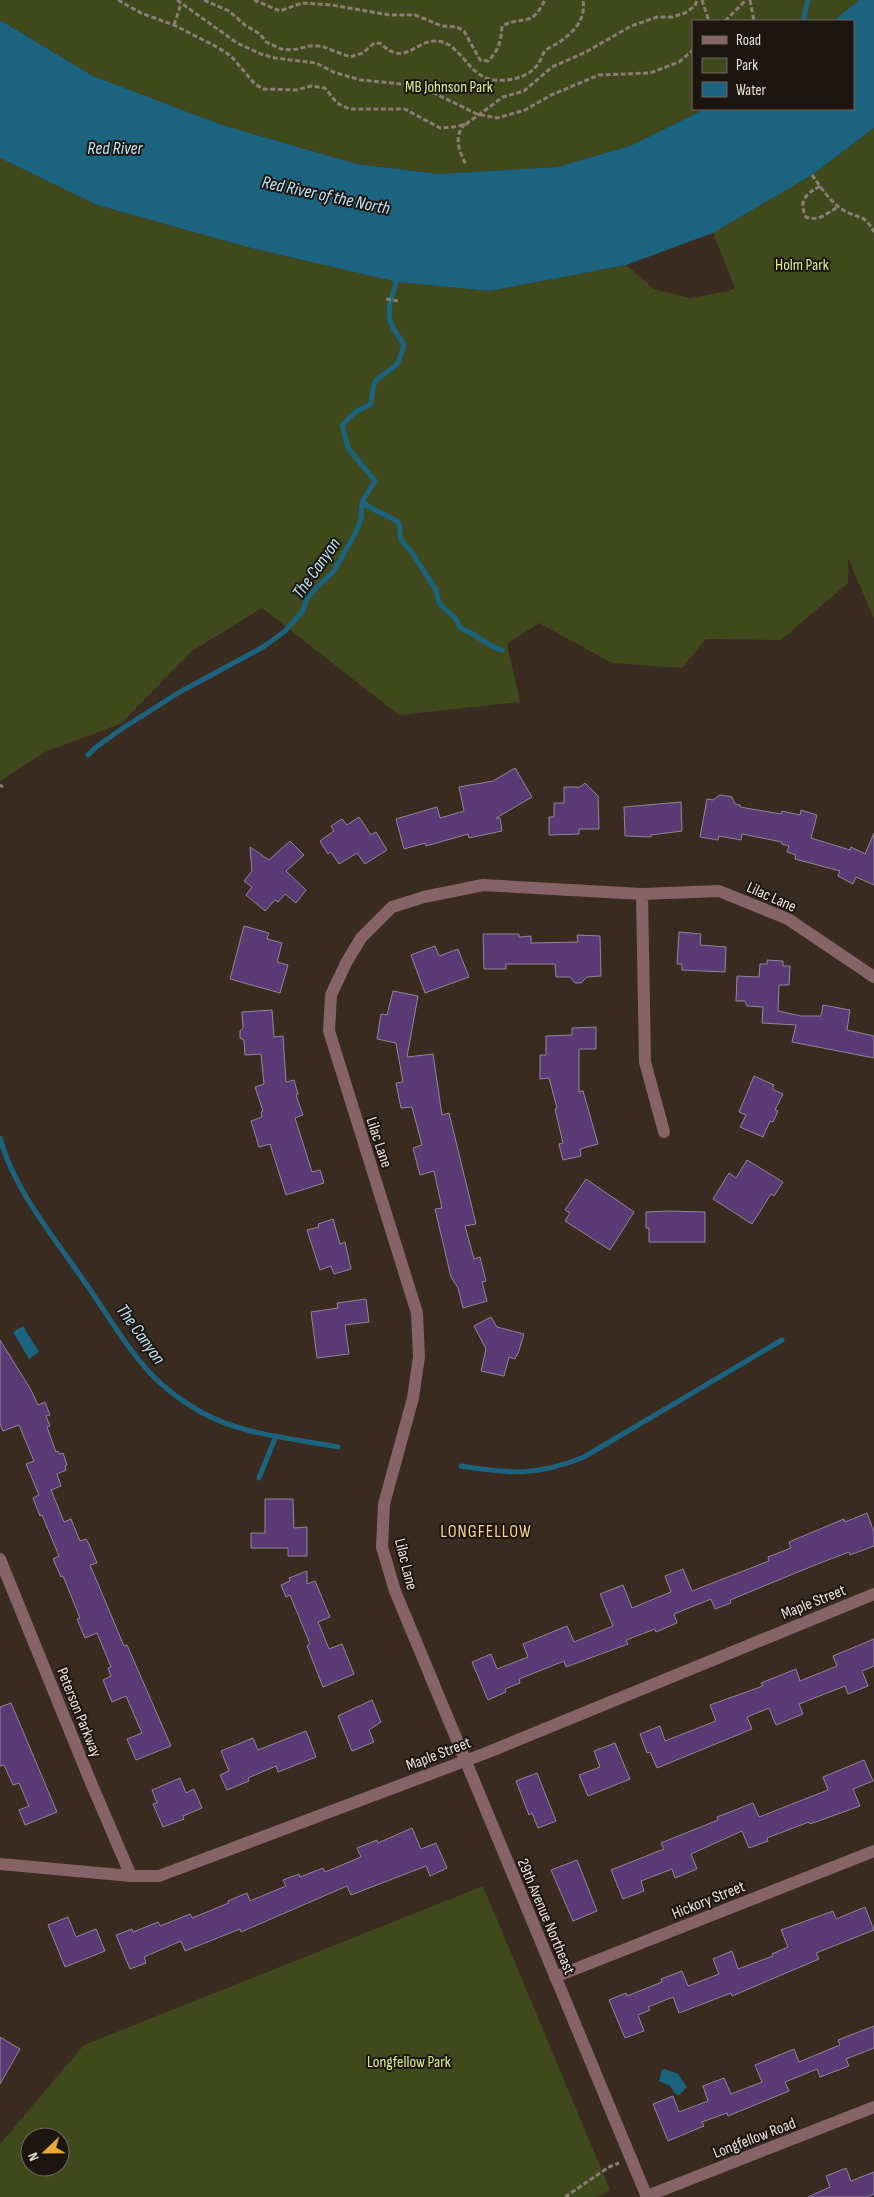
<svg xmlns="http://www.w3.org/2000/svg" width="874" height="2197" font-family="'Sofia Sans Condensed',sans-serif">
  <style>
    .green { fill: #40491b; fill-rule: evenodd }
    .water { fill: #1c637f }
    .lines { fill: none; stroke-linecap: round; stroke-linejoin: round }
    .stream { stroke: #1c637f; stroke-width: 5 }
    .building { fill: #5a3a75; stroke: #908799 }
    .path { stroke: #8a7d74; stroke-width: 3; stroke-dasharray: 5 2.5; stroke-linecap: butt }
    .street { stroke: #866366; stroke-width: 12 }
    .labels { text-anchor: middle; stroke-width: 4; stroke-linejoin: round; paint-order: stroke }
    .park-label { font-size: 16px; fill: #dcf088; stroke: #1c1510 }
    .street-label { font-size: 16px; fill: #ede3dc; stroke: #1c1510 }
    .water-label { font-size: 18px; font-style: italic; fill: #bae5f9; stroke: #1c1510 }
    .neighbourhood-label { font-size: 18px; letter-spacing: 1px; fill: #fdd48d; stroke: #1c1510 }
  </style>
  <rect width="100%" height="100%" fill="#3a2b20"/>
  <!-- green -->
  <path class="green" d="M 0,0 L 859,0 L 833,21 L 693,21 L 693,109 L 705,109 L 630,146 L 557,167 L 439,174 L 357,164 L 222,125 L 93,76 L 0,20 Z
    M 874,128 L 874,619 L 848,558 L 848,583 L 781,640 L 706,639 L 682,668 L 612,663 L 539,623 L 507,644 L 520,702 L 399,715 L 262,608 L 192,651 L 120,724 L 45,752 L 0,781 L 0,158 L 97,205 L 251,248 L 397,282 L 490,291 L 626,265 L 654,289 L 690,298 L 729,291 L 735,288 L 713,233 L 812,175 Z
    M 483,1886 L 610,2190 L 596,2197 L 0,2197 L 0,2144 L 84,2045 ZM 30,2137 L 60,2137 L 60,2167 L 30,2167 Z"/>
  <!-- water -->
  <path class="water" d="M 859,0 L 874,0 L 874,128 L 812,175 L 713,233 L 626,265 L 490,291 L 397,282 L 251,248 L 97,205 L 0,158 L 0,20 L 93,76 L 222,125 L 357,164 L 439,174 L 557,167 L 630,146 L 705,109 L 853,109 L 853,21 L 833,21 Z
    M 23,1326 L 39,1352 L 29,1359 L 13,1332 Z
    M 665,2069 L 678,2074 L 687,2087 L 679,2095 L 675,2094 L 670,2086 L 659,2081 L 662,2070 Z"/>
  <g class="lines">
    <!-- stream -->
    <path class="stream" d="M 803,21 L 808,0
      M 362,502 C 374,512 388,514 399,523 L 401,540 L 411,551 L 436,590 L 439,603 L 456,619 L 460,628 C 476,633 486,646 502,650
      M 88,755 L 96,747 L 123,728 L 178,693 L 263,647 L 284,632 L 302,612 L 307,599 L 317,587 L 333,572 L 355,534 L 361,519 L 362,502 L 375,481 L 348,448 L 342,425 L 355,412 L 371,404 C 374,373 375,383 395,366 C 400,362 402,351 404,344 C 391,327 385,318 392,296 C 394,289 397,283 396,276
      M 0,1138 C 14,1190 54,1237 84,1281 C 106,1312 125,1346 151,1374 C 164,1388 182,1401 199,1411 C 241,1435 291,1438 338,1447
      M 461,1466 C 509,1474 538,1476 584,1457 L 782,1340
      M 259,1478 L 276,1436"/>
  </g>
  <!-- building -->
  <path class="building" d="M 515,768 L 532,797 L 496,818 L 500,818 L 502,831 L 469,838 L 468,834 L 426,846 L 425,843 L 404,849 L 396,819 L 437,807 L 440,818 L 464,811 L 459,787 L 493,781 Z
    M 585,783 L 598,796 L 599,829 L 579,829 L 579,834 L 549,835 L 549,817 L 554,817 L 554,803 L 564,803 L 564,787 L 580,787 Z
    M 720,795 L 732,797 L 735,804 L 740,805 L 740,807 L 781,814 L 782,811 L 800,815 L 801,810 L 817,815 L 811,838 L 850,850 L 851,847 L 865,854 L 874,833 L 874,885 L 856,877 L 853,884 L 838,876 L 840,871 L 795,859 L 796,855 L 787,852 L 789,846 L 782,844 L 782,842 L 742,834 L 741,840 L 719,836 L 718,840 L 700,837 L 707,799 L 713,800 Z
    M 681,802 L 682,831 L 651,835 L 651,837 L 625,836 L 624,807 Z
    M 359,817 L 371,835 L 376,832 L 387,850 L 365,864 L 357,853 L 339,864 L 331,852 L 328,854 L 320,841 L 334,831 L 331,826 L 342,819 L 347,825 Z
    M 290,841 L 304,855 L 286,871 L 306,890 L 296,903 L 285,894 L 278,902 L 275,900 L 265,911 L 246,895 L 252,887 L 244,881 L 252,871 L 250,847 L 269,860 Z
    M 244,926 L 269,933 L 267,939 L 282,943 L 277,962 L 288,965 L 280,993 L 230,979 Z
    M 679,932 L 701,934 L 700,945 L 726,947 L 725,972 L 682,970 L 682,964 L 677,964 Z
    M 483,934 L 519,934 L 519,937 L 531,936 L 531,943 L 578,942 L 577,935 L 600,936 L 601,976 L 587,977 L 581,983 L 575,983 L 570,977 L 556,977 L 555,964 L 506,964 L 506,969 L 484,969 Z
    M 435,946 L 439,956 L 458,949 L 469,977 L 425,993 L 411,955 Z
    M 767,960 L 783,961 L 783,966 L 790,966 L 789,985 L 779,985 L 778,1011 L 801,1016 L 821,1016 L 823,1005 L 850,1010 L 847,1030 L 874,1036 L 874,1058 L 792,1042 L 796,1025 L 762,1023 L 763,1007 L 747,1006 L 745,1001 L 736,1001 L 737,976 L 759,977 L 760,964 L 767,964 Z
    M 393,991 L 418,996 L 407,1057 L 433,1054 L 442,1115 L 449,1113 L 476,1224 L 465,1226 L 474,1259 L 480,1257 L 486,1281 L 482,1282 L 487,1301 L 463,1308 L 458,1288 L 451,1277 L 435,1209 L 442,1208 L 434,1171 L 420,1175 L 413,1148 L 422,1145 L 412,1107 L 401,1108 L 396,1083 L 403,1082 L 396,1043 L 377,1039 L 381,1014 L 387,1015 Z
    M 272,1010 L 274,1037 L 283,1036 L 286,1082 L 294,1080 L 298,1094 L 296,1095 L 303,1115 L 295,1118 L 312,1172 L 320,1170 L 324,1183 L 286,1195 L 270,1144 L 259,1147 L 251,1121 L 262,1117 L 261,1112 L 263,1111 L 255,1087 L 264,1084 L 261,1054 L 245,1055 L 244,1040 L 240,1038 L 240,1031 L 243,1028 L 242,1012 Z
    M 596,1027 L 596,1049 L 579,1049 L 579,1092 L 583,1091 L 598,1144 L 580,1149 L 581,1156 L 563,1160 L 559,1144 L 563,1143 L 555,1109 L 557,1108 L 549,1078 L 540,1079 L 540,1055 L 546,1055 L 546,1036 L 572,1035 L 572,1028 Z
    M 754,1076 L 774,1085 L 772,1089 L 783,1094 L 775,1110 L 778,1111 L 773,1122 L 770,1121 L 763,1137 L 740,1127 L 746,1115 L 739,1112 Z
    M 747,1160 L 783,1182 L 774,1196 L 771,1194 L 752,1224 L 713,1199 L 729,1173 L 736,1178 Z
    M 586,1179 L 634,1212 L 610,1250 L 565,1221 L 570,1213 L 565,1210 Z
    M 669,1211 L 705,1212 L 705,1242 L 649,1242 L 649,1228 L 646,1228 L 646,1212 Z
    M 333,1219 L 340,1244 L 345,1242 L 351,1269 L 334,1274 L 331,1266 L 320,1270 L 307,1230 L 319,1227 L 318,1224 Z
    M 366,1299 L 369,1322 L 345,1325 L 349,1354 L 317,1358 L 311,1312 L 338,1308 L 337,1303 Z
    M 491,1317 L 497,1327 L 524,1334 L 518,1354 L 517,1354 L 515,1359 L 509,1357 L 504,1376 L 481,1371 L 486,1349 L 474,1326 Z
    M 0,1340 L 31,1390 L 38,1405 L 45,1402 L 50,1415 L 46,1416 L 50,1426 L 47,1427 L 56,1452 L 58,1451 L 60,1454 L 63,1453 L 67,1465 L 65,1466 L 66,1470 L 57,1474 L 61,1486 L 51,1490 L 64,1522 L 71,1519 L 80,1541 L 86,1539 L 89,1544 L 97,1563 L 90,1565 L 124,1646 L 127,1645 L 171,1746 L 136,1760 L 127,1739 L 142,1733 L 126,1696 L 112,1702 L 103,1680 L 111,1676 L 108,1668 L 111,1667 L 97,1633 L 85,1638 L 77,1619 L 80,1618 L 63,1576 L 61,1577 L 53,1559 L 59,1556 L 42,1515 L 40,1516 L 33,1498 L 39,1495 L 26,1464 L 34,1461 L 19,1425 L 3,1431 L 0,1424 Z
    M 265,1499 L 293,1499 L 294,1528 L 307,1527 L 307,1556 L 288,1556 L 288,1548 L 251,1548 L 251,1533 L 265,1533 Z
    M 867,1513 L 874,1532 L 874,1546 L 850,1555 L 849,1552 L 815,1565 L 730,1600 L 731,1603 L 715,1609 L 711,1599 L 674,1614 L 677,1623 L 656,1632 L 655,1629 L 626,1640 L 628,1644 L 566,1667 L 564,1661 L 519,1679 L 520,1683 L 505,1689 L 506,1692 L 488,1700 L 472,1662 L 491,1654 L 497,1669 L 528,1657 L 523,1644 L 567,1626 L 574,1642 L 613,1626 L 600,1594 L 623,1585 L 632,1608 L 671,1592 L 665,1576 L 683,1569 L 692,1591 L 769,1561 L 768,1557 L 791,1548 L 789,1542 L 844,1519 L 845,1522 Z
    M 307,1571 L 307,1584 L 315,1581 L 330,1617 L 318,1622 L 329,1649 L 342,1644 L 354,1674 L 323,1687 L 307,1646 L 310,1644 L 290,1595 L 286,1597 L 281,1585 L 290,1581 L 289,1578 Z
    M 874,1639 L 874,1666 L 862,1671 L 868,1686 L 848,1694 L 845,1686 L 799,1704 L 803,1714 L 776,1725 L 769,1708 L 747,1717 L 752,1729 L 657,1768 L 650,1752 L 647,1753 L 640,1734 L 660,1726 L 665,1741 L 716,1721 L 710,1705 L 763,1686 L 761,1683 L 796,1669 L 800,1681 L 837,1666 L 833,1656 Z
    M 372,1700 L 381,1722 L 369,1730 L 374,1742 L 352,1751 L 338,1716 Z
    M 11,1703 L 57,1812 L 25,1825 L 19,1810 L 29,1806 L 19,1783 L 13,1785 L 4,1765 L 0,1766 L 0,1707 Z
    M 306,1731 L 316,1757 L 278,1772 L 276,1766 L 248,1778 L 249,1781 L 227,1790 L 220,1775 L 229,1771 L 221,1751 L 253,1738 L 258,1750 Z
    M 615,1743 L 630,1779 L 588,1796 L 579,1775 L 600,1767 L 594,1751 Z
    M 864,1760 L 873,1781 L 853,1789 L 860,1806 L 810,1824 L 809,1822 L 767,1838 L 768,1841 L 749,1848 L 742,1831 L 691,1854 L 697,1869 L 675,1878 L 672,1869 L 641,1881 L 644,1891 L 623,1899 L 611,1870 L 664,1849 L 661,1843 L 718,1820 L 717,1817 L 753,1803 L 759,1817 L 828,1790 L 823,1777 Z
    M 537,1773 L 556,1821 L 538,1828 L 532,1813 L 529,1815 L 516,1781 Z
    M 180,1778 L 186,1793 L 194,1789 L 202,1808 L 183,1816 L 184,1819 L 163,1827 L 153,1804 L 157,1803 L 152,1790 Z
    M 412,1828 L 421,1849 L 436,1843 L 447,1868 L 430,1876 L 426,1866 L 351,1895 L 347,1886 L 241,1932 L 240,1929 L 185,1951 L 181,1941 L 144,1957 L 146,1963 L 130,1969 L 116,1935 L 132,1929 L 133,1932 L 158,1922 L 160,1926 L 190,1914 L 192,1918 L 229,1903 L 228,1901 L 247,1893 L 250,1901 L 286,1886 L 283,1880 L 299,1874 L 300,1877 L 323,1868 L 325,1872 L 361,1857 L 357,1848 L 377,1840 L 378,1843 Z
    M 577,1860 L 597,1911 L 573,1921 L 551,1870 Z
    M 865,1907 L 874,1930 L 816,1953 L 819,1959 L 732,1996 L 731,1993 L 679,2013 L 673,1997 L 648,2007 L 650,2010 L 638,2015 L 644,2031 L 625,2038 L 609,2000 L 626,1993 L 627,1996 L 662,1982 L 661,1979 L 682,1971 L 688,1986 L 719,1974 L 713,1959 L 732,1951 L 738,1969 L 773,1956 L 772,1954 L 788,1947 L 781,1930 L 833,1911 L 836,1919 Z
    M 68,1917 L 76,1937 L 96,1929 L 105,1951 L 65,1967 L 48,1925 Z
    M 874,2026 L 874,2048 L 846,2059 L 849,2066 L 820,2077 L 817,2069 L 785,2082 L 789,2091 L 728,2116 L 727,2113 L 702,2122 L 704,2126 L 668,2141 L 653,2104 L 673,2096 L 679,2112 L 708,2101 L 703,2086 L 724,2078 L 731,2094 L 762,2082 L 755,2065 L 794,2049 L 799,2062 L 840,2045 L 838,2040 Z
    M 0,2037 L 20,2049 L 0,2084 Z
    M 846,2168 L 851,2181 L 874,2172 L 874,2194 L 867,2197 L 808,2197 L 830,2187 L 826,2176 Z"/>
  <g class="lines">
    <!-- path -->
    <path class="path" d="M 118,0 L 141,13 L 174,25 L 215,46 L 231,56 L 255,84 L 263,89 L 296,90 L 311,86 L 325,88 L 337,103 L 349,109 L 405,109 L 440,128 L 454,127 L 466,124 L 503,97 L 524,91 L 552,67 L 586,52 L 631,26 L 657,17 L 672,17 L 685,13 L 695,6 L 697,0
      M 177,0 L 237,43 L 261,54 L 275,58 L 316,63 L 333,72 L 361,80 L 410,85 L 434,93 L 477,114 L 497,118 L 525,110 L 551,95 L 599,75 L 650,73 L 679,62 L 693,50
      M 204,0 L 229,11 L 245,25 L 260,34 L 266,42 L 281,49 L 293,50 L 309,46 L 321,46 L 350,57 L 363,53 L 373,44 L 380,43 C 407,70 416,35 442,42 C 462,48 468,73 489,79 C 505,83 529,78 538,64 C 541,60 542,55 545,51 C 548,48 554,45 558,43 C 574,32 586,20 583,0
      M 254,0 L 280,11 L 302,3 L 331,5 L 390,15 L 415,15 L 442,26 L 457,27 L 464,31 L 480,60 L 488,61 C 499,50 501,41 502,26 C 527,14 530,29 545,0
      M 702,0 L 709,21
      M 750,0 L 754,21
      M 725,21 L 746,0
      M 174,25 L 181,4
      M 465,124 C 453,136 459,151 466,165
      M 812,175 C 820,186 829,200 840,208 C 855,219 864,212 874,232
      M 820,186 C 806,194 798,201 806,217 C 818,222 827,213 838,207
      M 386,299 L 398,301
      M 0,785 L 3,787
      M 565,2197 L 609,2167 L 619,2163"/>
    <!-- street -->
    <path class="street" d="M 642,894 L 645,1062 L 664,1132
      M 0,1559 L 89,1778 L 131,1876
      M 0,1864 L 131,1876 L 159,1876 L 486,1753 L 874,1594
      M 555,1977 L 874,1851
      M 647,2196 L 874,2107
      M 647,2197 L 395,1591 L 382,1547 L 384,1504 L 413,1398 L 419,1357 L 417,1313 L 329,1031 L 331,995 L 346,963 L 361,938 L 392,907 L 424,897 L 483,885 L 642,894 L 719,891 L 788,919 L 874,977"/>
  </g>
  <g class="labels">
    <!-- park labels -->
    <g class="park-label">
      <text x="449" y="92">MB Johnson Park</text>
      <text x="802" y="270">Holm Park</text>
      <text x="409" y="2067">Longfellow Park</text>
    </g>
    <!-- street labels -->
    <g class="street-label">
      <text transform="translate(772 896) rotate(24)" y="6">Lilac Lane</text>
      <text transform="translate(380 1142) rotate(72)" y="6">Lilac Lane</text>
      <text transform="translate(407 1564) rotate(76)" y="6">Lilac Lane</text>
      <text transform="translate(813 1601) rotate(-22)" y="6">Maple Street</text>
      <text transform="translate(80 1712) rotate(68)" y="6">Peterson Parkway</text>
      <text transform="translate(438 1753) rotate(-21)" y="6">Maple Street</text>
      <text transform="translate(708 1899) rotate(-22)" y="6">Hickory Street</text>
      <text transform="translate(547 1916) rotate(67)" y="6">29th Avenue Northeast</text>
      <text transform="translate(754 2137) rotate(-21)" y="6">Longfellow Road</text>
    </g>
    <!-- water labels -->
    <g class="water-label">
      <text x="115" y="154">Red River</text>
      <text transform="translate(326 195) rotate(12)" y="6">Red River of the North</text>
      <text transform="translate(316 568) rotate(-55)" y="6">The Canyon</text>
      <text transform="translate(141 1334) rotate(54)" y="6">The Canyon</text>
    </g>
    <!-- neighbourhood labels -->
    <g class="neighbourhood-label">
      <text x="486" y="1537">LONGFELLOW</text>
    </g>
  </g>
  <!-- legend -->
  <rect x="692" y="20" width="162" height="90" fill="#1c1510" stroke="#706762"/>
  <rect x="702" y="36" width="25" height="8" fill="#866366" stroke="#706762"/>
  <text x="736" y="45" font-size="15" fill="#ede3dc">Road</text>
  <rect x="702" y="58" width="25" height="15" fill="#40491b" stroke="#706762"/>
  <text x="736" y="70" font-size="15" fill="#ede3dc">Park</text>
  <rect x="702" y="82" width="25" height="15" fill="#1c637f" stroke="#706762"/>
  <text x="736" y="95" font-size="15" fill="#ede3dc">Water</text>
  <!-- north arrow -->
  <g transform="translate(45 2152) rotate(248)"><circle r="24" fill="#1c1510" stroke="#706762"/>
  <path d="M0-4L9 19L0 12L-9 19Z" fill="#e7ac36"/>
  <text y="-8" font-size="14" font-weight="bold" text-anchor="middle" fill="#ede3dc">N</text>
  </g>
</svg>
